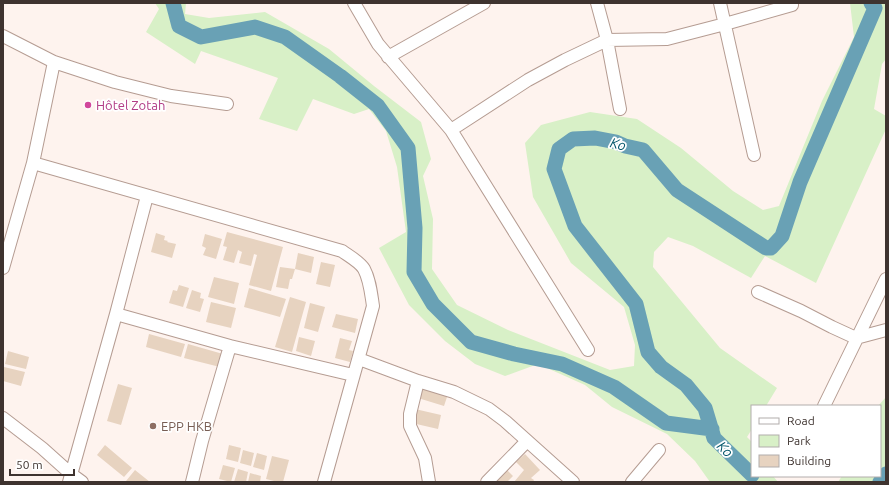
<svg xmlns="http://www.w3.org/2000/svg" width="889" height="485" font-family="Ubuntu,sans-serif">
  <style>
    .green { fill: #d8f0c7 }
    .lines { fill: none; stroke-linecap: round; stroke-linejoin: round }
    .river { stroke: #69a1b5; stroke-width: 15 }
    .building { fill: #e7d3c0 }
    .minor-casing { stroke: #b59c92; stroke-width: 14 }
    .minor { stroke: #fff; stroke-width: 12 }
    .hotel-dot { fill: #d1479c; stroke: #fff; stroke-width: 1.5 }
    .education-dot { fill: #8d6e63; stroke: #fff; stroke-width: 1.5 }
    .labels { text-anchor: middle; stroke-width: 3.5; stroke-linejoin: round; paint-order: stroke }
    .hotel-label { font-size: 13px; fill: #b23c85; stroke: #fff; text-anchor: start }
    .education-label { font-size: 13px; fill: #785e54; stroke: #fff; text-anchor: start }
    .water-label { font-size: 14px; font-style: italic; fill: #02556a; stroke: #fff }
  </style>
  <rect width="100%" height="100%" fill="#fef3ee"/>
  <!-- green -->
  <path class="green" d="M 155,3 L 186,3 L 185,14 L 209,18 L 265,12 L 329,49 L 374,86 L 421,122 L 431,159 L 423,176 L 433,219 L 432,269 L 457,305 L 508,330 L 610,370 L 634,366 L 635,345 L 624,307 L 571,263 L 533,197 L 525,143 L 541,125 L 590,112 L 637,119 L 681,148 L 733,191 L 763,210 L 779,206 L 822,101 L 854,37 L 850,3 L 886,3 L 886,59 L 882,64 L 874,109 L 886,116 L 886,129 L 816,283 L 765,256 L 751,278 L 693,246 L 668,237 L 654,252 L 653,267 L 720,348 L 777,388 L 766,406 L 752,406 L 752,429 L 747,437 L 752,442 L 752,476 L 773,476 L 778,482 L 710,482 L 695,461 L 667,434 L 612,407 L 585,385 L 538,364 L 505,376 L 475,364 L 445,341 L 409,305 L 379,248 L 406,232 L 397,167 L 386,131 L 369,109 L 354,114 L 313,99 L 297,131 L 259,119 L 278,78 L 201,51 L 195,64 L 146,32 L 159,9 Z
    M 886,397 L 886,482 L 838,482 L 842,476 L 880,476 L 880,406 L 878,406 Z"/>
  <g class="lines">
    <!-- river -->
    <path class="river" d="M 173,3 L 179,26 L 201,37 L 255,27 L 285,37 L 340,76 L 378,106 L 408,148 L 415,228 L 414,272 L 433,304 L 471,342 L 514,354 L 562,364 L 614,387 L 666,423 L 712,429
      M 752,475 L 714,438 L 705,408 L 686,385 L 661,367 L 648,352 L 636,304 L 575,226 L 554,169 L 559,149 L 573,139 L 595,138 L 616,142 L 625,146 L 643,150 L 677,190 L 752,239 L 766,248 L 771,248 L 782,236 L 800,182 L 875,8 L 871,3
      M 880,482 L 886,474"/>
  </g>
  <!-- building -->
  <path class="building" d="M 227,232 L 283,247 L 271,291 L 249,285 L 257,255 L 254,254 L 251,266 L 239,263 L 242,252 L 238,250 L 234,263 L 223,260 L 227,247 L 223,246 Z
    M 156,233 L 165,236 L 164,240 L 168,241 L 167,242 L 176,244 L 172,258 L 151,252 Z
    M 205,234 L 222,239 L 216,259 L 203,255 L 206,248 L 202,246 Z
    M 298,253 L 314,257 L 311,273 L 295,269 Z
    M 321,262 L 335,265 L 330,287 L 316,284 Z
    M 280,267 L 295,269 L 292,279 L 290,279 L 288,289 L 276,287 Z
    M 214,277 L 239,283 L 234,304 L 208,297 Z
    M 179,285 L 189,288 L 183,307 L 169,303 L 173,290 L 177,291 Z
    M 249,288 L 286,299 L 280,317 L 244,307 Z
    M 192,290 L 201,293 L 200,298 L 204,299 L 200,312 L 186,308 Z
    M 290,297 L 306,302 L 292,352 L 275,347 Z
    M 211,302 L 236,308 L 231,328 L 206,322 Z
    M 310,303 L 325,307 L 318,332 L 304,328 Z
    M 336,314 L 358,319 L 355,333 L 332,327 Z
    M 149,334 L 185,344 L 181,357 L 146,347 Z
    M 299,337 L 315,341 L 311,356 L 296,351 Z
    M 340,338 L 352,341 L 349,350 L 353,351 L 350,362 L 335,358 Z
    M 188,344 L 223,354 L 220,367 L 184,358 Z
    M 8,351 L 29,357 L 26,369 L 5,364 Z
    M 4,367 L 25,372 L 21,386 L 3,381 L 3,371 Z
    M 118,384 L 132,388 L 121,425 L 107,421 Z
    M 422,386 L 448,394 L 444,406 L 418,398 Z
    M 415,409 L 441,415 L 438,429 L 412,423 Z
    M 105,445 L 132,468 L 124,477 L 97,455 Z
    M 229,445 L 241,448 L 238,462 L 226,459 Z
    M 243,450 L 254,453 L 251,466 L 240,463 Z
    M 257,453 L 267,456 L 264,470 L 253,467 Z
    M 525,454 L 540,470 L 531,478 L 534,480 L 533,482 L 514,482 L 524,470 L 516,462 Z
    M 272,456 L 289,460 L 283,482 L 278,482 L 266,479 Z
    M 223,465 L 235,468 L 231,482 L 219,479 Z
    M 505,468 L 513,476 L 507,482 L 491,482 Z
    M 238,469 L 248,472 L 246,482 L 234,482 Z
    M 135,470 L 150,482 L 127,482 L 126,481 Z
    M 250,473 L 261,476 L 260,482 L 248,482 Z"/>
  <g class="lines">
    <defs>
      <path id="minor" d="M 354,3 L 378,44 L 451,130 L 588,350
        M 597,3 L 607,40 L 620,109
        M 720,3 L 754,155
        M 3,36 L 54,62 L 115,82 L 171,96 L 227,104
        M 388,57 L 484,3
        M 451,130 L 528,80 L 565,60 L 607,40 L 667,39 L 725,24 L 792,5
        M 33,163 L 342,251 C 349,256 360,262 364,269 C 370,280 371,293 373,306 L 324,482
        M 3,268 L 33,163 L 54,62
        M 758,292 L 801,311 L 832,327 L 856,338 L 886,330
        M 116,314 L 230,346 L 202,441 L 194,474 L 192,482
        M 230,346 L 353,375
        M 359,359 L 418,381 L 454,392 L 489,409 L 505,421 L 573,482
        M 418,381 L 410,414 L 410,426 L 425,458 L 429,482
        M 824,406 L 886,279
        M 3,418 L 42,448 L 71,474 L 82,482
        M 69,482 L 116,314 L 147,196
        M 487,482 L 527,441
        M 632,482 L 659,450"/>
    </defs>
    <!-- minor casing -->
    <use href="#minor" class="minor-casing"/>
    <!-- minor -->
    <use href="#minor" class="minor"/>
  </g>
  <!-- markers -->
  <circle class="hotel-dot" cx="88" cy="105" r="4"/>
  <circle class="education-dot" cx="153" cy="426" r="4"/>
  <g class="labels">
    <!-- hotel labels -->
    <g class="hotel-label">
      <text x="96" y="110">Hôtel Zotah</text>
    </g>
    <!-- education labels -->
    <g class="education-label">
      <text x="161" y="431">EPP HKB</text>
    </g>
    <!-- water labels -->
    <g class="water-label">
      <text transform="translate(618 144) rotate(14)" y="5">Ko</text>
      <text transform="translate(725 449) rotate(45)" y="5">Ko</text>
    </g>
  </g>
  <!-- border -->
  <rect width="889" height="485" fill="none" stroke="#3e332f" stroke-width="8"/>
  <!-- legend -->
  <rect x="751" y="405" width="130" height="72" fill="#ffffff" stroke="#b2adac"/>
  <rect x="759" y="418" width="20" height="6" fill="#ffffff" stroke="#b2adac"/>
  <text x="787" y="425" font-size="12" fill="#3e332f">Road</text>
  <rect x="759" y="435" width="20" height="12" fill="#d8f0c7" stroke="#b2adac"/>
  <text x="787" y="445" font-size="12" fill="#3e332f">Park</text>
  <rect x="759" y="455" width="20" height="12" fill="#e7d3c0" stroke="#b2adac"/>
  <text x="787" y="465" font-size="12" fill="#3e332f">Building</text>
  <!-- scale -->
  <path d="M10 469v6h64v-6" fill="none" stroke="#3e332f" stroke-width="2"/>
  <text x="16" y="469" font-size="12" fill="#3e332f" stroke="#ffffff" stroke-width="3" paint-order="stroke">50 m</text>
</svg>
